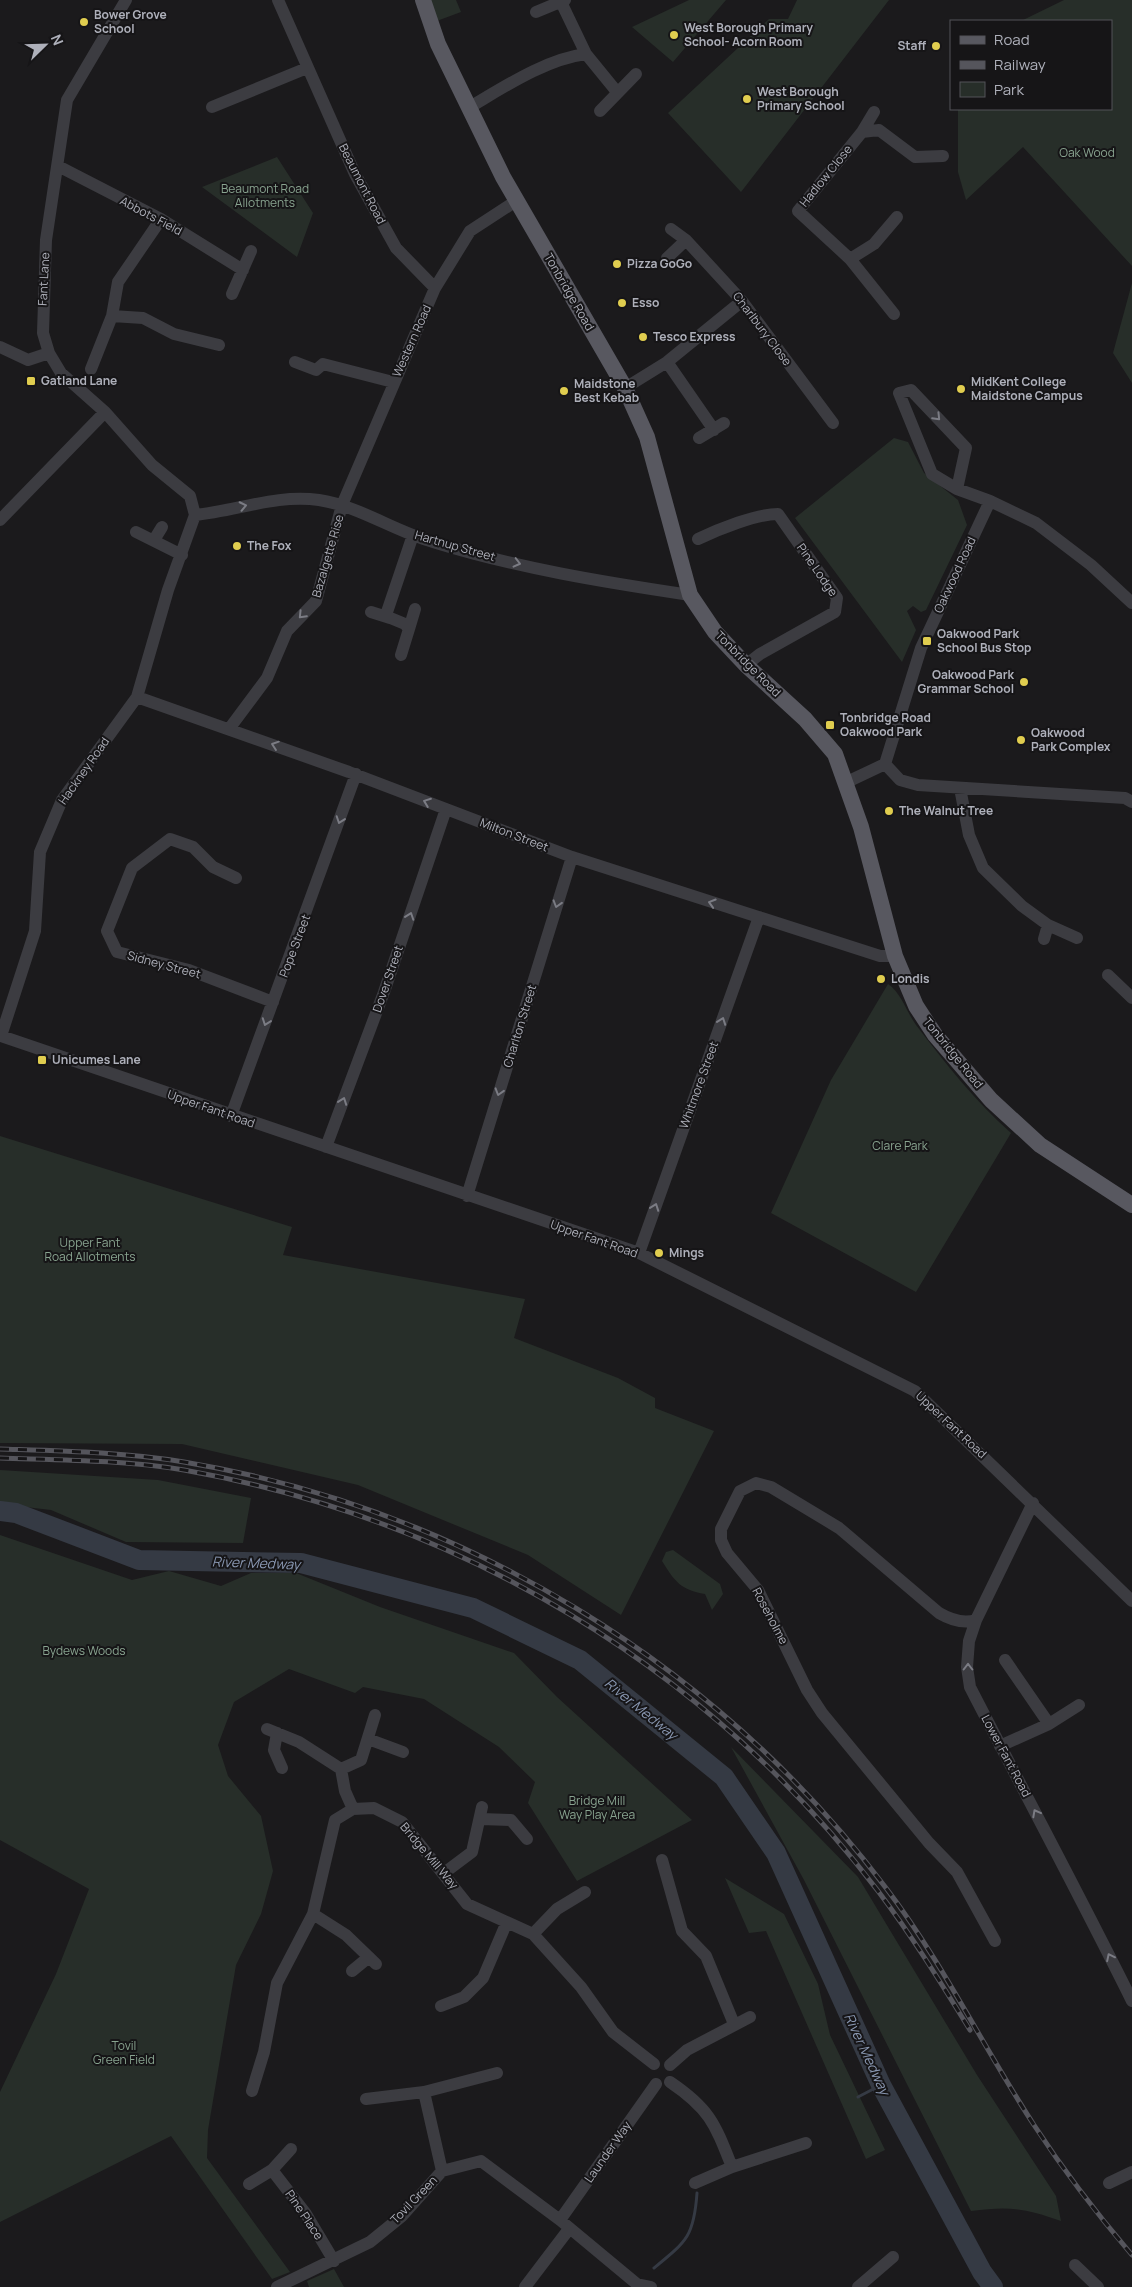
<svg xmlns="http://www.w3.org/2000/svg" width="1132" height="2287" font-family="Manrope,sans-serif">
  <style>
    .green { fill: #272e29 }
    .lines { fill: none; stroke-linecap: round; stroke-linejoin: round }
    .stream { stroke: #353a44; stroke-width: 3 }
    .river { stroke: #353a44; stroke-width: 20 }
    .minor { stroke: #3c3c41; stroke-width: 12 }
    .major { stroke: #585860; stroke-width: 16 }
    .rail-casing { stroke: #55555c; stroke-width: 5 }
    .rail { stroke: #161517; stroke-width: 3; stroke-dasharray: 9; stroke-linecap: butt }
    .oneway { stroke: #7b7c84 }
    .poi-dot { fill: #e0cd4f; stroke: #161517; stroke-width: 2 }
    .labels { text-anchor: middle; stroke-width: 4; stroke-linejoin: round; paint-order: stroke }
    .poi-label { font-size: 12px; font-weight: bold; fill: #aeb0ba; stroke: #161517; text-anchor: start }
    .park-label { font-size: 12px; fill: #88a38f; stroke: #161517 }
    .street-label { font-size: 12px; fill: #aeb0ba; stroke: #161517 }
    .water-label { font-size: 14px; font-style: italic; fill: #8997b1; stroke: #161517 }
  </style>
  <rect width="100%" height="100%" fill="#1b1a1c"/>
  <!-- green -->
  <path class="green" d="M 427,0 L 456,0 L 461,12 L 434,22 Z
    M 689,0 L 726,0 L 673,62 L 632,27 Z
    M 797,0 L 889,0 L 741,192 L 668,113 L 769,19 L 788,19 Z
    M 1064,0 L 1132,0 L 1132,266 L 1023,147 L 966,200 L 958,172 L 958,109 L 1111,109 L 1111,21 L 1021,21 Z
    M 277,157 L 313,213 L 297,257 L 202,187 Z
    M 1132,283 L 1132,383 L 1113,353 Z
    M 894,438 L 908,442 L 924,473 L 958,500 L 967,525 L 926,610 L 921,612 L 913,606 L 907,611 L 916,630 L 902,662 L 795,518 Z
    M 888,984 C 902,994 906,1011 916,1025 C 945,1063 976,1102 1011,1133 L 916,1292 L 771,1213 L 831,1080 Z
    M 0,1136 L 292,1227 L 283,1255 L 525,1299 L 514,1338 L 618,1378 L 655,1398 L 655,1408 L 714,1431 L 621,1615 L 528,1555 L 358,1485 L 182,1444 L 0,1443 Z
    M 0,1470 L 158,1480 L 251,1498 L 243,1543 L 126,1542 L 51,1510 L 0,1504 Z
    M 0,1535 L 132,1580 L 169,1571 L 221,1586 L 251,1573 L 296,1573 L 380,1607 L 514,1653 L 557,1697 L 692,1820 L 577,1881 L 528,1803 L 535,1782 L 499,1747 L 424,1699 L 363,1687 L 355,1693 L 289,1669 L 234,1702 L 218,1745 L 228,1776 L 261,1816 L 273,1871 L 261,1914 L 236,1965 L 208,2130 L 207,2158 L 290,2272 L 272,2279 L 171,2136 L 0,2222 L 0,2092 L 56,1974 L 89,1889 L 0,1840 Z
    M 673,1550 L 720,1584 L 723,1594 L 712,1610 L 705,1594 C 681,1590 675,1582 662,1561 L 666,1552 Z
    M 731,1747 L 858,1877 L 977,2075 L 1056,2196 L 1061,2221 C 1025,2208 1009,2206 971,2211 L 804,1880 Z
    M 725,1878 L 784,1914 L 818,1984 L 830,2035 L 885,2150 L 866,2159 L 766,1931 L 749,1933 Z
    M 334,2269 L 344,2287 L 309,2287 L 307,2281 Z"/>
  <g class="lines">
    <!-- stream -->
    <path class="stream" d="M 858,2097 L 881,2085
      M 654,2268 C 687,2241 694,2236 697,2193"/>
    <!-- river -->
    <path class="river" d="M 0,1511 L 16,1513 L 139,1560 L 301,1563 L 473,1608 L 580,1660 L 724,1777 L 776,1853 L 881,2085 L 982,2272 L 993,2287"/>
    <!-- minor -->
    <path class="minor" d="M 126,0 L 67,100 L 46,240 L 43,333 L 49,353 L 61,373 L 105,412 L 152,465 L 190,496 L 195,515
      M 278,0 L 355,174 L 396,248 L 435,288
      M 561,2 L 586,54 L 617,92
      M 536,12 L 565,0
      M 212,107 L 307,68
      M 470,107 C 504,87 546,59 586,54
      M 600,111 L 636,74
      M 862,132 L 874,112
      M 58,166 L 161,219 L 243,270
      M 671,229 L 686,240 L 742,301 L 833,423
      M 667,258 L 686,240
      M 850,259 L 874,244 L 897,217
      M 232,294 L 251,251
      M 894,314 L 850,259 L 798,211 L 862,132 L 879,130 L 915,157 L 943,156
      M 112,316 L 143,318 L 174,334 L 219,345
      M 0,347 L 28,360 L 49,353
      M 295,362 L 316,370 L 323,364 L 393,382
      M 667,362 L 714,430
      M 91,369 L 112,316 L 118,282 L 161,219
      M 625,388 L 667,362 L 742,301
      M 699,438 L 724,423
      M 957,489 L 966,448 L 911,390 L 899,393 L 932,474 L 957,489 L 990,501 L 1036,523 L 1091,565 L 1132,603
      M 195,515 L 168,590 L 137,697 L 62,800 L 40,852 L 35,931 L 1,1036 L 639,1253 L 915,1391 L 1132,1601
      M 195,515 C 237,511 276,494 319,500 C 359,506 394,531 433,542 C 517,568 603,582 690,595
      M 0,520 L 105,412
      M 136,532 L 182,555
      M 698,539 C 719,529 756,514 778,514 L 837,598 L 835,612 L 760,654 L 746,665
      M 154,540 L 162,527
      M 371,612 L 390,618
      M 409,629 L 415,609
      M 401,655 L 409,629 L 405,624 L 388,617 L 387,612 L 413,535
      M 137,697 L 349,772 L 572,857 L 880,956 L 895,956
      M 229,729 L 267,678 L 287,631 L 316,601 L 342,505 L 435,288 L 470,231 L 516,201
      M 885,764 L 900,780 L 918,785 L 1125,798 L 1132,802
      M 847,782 L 885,764 L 921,648 L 990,501
      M 960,788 L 969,835 L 983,868 L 1022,906 L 1048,925 L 1077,938
      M 236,878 L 213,867 L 193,847 L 170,839 L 132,868 L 107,931 L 117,952 L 189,970 L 273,1002
      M 1044,939 L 1048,925
      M 1108,975 L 1132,998
      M 231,1116 L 356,774
      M 326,1147 L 384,992 L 446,809
      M 467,1196 L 572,857
      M 639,1253 L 759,917
      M 1033,1503 L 976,1620 L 969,1641 L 967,1667 L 970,1687 C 1024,1792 1080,1896 1132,2001
      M 976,1620 C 963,1624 951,1620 939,1613 L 839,1528 L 771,1487 L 756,1483 L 740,1491 L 721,1529 L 721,1540 L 727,1553 L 758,1590 L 807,1690 L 822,1713 L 929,1843 L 957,1872 L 995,1941
      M 1005,1660 L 1049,1724
      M 267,1729 L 299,1742 L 341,1769 L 345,1791 L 353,1809
      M 277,1733 L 274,1750 L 282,1768
      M 368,1739 L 403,1752
      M 1000,1746 L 1049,1724 L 1079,1705
      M 341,1769 L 361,1760 L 375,1715
      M 481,1819 L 511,1820 L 527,1839
      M 662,1860 L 682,1931 L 706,1956 L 734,2024
      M 444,1873 L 472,1852 L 482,1807
      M 313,1914 L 346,1935 L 376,1964
      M 533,1934 L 557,1909 L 585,1892
      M 352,1971 L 369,1957
      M 441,2006 L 464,1997 L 483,1978 L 506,1924
      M 670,2065 L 687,2050 L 750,2017
      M 670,2082 C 710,2109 715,2124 732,2167
      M 252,2091 L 264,2052 L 277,1983 L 313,1914 L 335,1820 L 353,1809 L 374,1808 L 402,1822 L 467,1904 L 533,1934 L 581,1987 L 613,2032 L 654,2064
      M 424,2092 L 442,2171
      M 366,2099 L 424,2092 L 497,2073
      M 272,2170 L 306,2214 L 334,2261
      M 695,2183 L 732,2167 L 806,2143
      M 1109,2183 L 1132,2172
      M 249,2184 L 272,2170 L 291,2149
      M 560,2220 L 656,2084
      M 1075,2265 L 1098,2287
      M 277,2287 L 370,2242 L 402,2216 L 442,2171 L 481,2161 L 560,2220 L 637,2284 L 651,2287
      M 525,2287 L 569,2229
      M 858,2287 L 893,2257"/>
    <!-- major -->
    <path class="major" d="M 423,0 L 438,44 L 503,177 L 625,388 L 647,437 L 690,595 L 715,632 L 746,665 L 805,719 L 835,754 L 861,827 L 895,956 L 916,1006 L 935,1035 L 991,1100 L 1040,1145 L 1132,1205"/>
    <defs>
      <path id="rail" d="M 0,1449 C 61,1451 123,1452 184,1462 C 461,1508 717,1663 886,1888 C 943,1963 983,2047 1034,2125 C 1064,2171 1097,2214 1132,2255
        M 0,1458 C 61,1460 123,1460 184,1470 C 460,1519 708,1667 878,1891 C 912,1936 941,1983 970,2030"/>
    </defs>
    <!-- rail casing -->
    <use href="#rail" class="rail-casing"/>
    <!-- rail -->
    <use href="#rail" class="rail"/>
  </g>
  <!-- one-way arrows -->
  <defs><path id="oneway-chevron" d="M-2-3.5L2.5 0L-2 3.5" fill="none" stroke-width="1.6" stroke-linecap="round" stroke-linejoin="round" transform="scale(1.25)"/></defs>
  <g class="oneway">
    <use href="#oneway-chevron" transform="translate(937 417) rotate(46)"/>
    <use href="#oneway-chevron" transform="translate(243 506) rotate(-12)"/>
    <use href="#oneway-chevron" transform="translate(517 563) rotate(14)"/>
    <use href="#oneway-chevron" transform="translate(302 615) rotate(134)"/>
    <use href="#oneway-chevron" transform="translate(275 745) rotate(-161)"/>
    <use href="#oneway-chevron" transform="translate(427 802) rotate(-159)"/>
    <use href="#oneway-chevron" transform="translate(340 820) rotate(109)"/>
    <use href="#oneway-chevron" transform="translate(712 903) rotate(-163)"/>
    <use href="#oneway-chevron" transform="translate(557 904) rotate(107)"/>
    <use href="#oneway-chevron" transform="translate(410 916) rotate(-71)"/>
    <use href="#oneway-chevron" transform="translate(722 1021) rotate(-70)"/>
    <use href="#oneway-chevron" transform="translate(266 1022) rotate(110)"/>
    <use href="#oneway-chevron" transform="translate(499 1092) rotate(107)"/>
    <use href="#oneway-chevron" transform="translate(343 1101) rotate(-70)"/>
    <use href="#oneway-chevron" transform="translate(655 1207) rotate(-70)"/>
    <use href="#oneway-chevron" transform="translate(968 1667) rotate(-90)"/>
    <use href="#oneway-chevron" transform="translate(1036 1813) rotate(-118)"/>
    <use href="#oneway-chevron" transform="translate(1110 1957) rotate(-116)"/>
  </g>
  <!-- markers -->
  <g class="poi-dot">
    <circle cx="84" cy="22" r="5"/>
    <circle cx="674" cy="35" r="5"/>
    <circle cx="936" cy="46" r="5"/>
    <circle cx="747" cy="99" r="5"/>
    <circle cx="617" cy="264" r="5"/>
    <circle cx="622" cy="303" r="5"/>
    <circle cx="643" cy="337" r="5"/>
    <rect x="26" y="376" width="10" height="10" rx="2.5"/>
    <circle cx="961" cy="389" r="5"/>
    <circle cx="564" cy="391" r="5"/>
    <circle cx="237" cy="546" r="5"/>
    <rect x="922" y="636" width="10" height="10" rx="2.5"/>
    <circle cx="1024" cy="682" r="5"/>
    <rect x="825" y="720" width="10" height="10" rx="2.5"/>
    <circle cx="1021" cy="740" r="5"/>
    <circle cx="889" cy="811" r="5"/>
    <circle cx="881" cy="979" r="5"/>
    <rect x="37" y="1055" width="10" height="10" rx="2.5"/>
    <circle cx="659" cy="1253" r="5"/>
  </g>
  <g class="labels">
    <!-- poi labels -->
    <g class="poi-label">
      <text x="94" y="19">Bower Grove<tspan x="94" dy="14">School</tspan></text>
      <text x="684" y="32">West Borough Primary<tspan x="684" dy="14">School- Acorn Room</tspan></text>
      <text x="926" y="50" text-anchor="end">Staff</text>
      <text x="757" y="96">West Borough<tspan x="757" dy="14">Primary School</tspan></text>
      <text x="627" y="268">Pizza GoGo</text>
      <text x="632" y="307">Esso</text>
      <text x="653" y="341">Tesco Express</text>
      <text x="41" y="385">Gatland Lane</text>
      <text x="971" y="386">MidKent College<tspan x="971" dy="14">Maidstone Campus</tspan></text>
      <text x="574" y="388">Maidstone<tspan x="574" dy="14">Best Kebab</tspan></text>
      <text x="247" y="550">The Fox</text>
      <text x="937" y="638">Oakwood Park<tspan x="937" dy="14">School Bus Stop</tspan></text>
      <text x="1014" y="679" text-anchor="end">Oakwood Park<tspan x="1014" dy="14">Grammar School</tspan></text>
      <text x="840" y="722">Tonbridge Road<tspan x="840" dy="14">Oakwood Park</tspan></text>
      <text x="1031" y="737">Oakwood<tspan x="1031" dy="14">Park Complex</tspan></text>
      <text x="899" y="815">The Walnut Tree</text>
      <text x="891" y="983">Londis</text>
      <text x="52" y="1064">Unicumes Lane</text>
      <text x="669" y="1257">Mings</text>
    </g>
    <!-- park labels -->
    <g class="park-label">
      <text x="1087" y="157">Oak Wood</text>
      <text x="265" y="193">Beaumont Road<tspan x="265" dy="14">Allotments</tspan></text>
      <text x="900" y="1150">Clare Park</text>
      <text x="90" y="1247">Upper Fant<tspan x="90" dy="14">Road Allotments</tspan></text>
      <text x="84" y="1655">Bydews Woods</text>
      <text x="597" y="1805">Bridge Mill<tspan x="597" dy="14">Way Play Area</tspan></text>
      <text x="124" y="2050">Tovil<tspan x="124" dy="14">Green Field</tspan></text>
    </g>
    <!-- street labels -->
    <g class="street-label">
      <text transform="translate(826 176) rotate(-51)" y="4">Hadlow Close</text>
      <text transform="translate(362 184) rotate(63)" y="4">Beaumont Road</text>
      <text transform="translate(151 216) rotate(28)" y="4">Abbots Field</text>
      <text transform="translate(44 279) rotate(-87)" y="4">Fant Lane</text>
      <text transform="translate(569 292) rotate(60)" y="4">Tonbridge Road</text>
      <text transform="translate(762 329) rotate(53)" y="4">Charlbury Close</text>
      <text transform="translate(412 341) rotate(-66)" y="4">Western Road</text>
      <text transform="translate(455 546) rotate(16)" y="4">Hartnup Street</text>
      <text transform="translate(328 556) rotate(-74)" y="4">Bazalgette Rise</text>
      <text transform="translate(817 570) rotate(55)" y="4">Pine Lodge</text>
      <text transform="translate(955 575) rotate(-65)" y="4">Oakwood Road</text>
      <text transform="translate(748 664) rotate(45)" y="4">Tonbridge Road</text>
      <text transform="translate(84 771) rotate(-55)" y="4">Hackney Road</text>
      <text transform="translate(514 835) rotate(21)" y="4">Milton Street</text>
      <text transform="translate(295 946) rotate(-69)" y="4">Pope Street</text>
      <text transform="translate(164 965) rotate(15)" y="4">Sidney Street</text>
      <text transform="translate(388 979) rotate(-71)" y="4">Dover Street</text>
      <text transform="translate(520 1026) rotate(-73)" y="4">Charlton Street</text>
      <text transform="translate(953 1053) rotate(51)" y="4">Tonbridge Road</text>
      <text transform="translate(699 1085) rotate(-70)" y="4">Whitmore Street</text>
      <text transform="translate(211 1109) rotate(19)" y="4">Upper Fant Road</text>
      <text transform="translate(594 1239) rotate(19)" y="4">Upper Fant Road</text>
      <text transform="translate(951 1425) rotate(43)" y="4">Upper Fant Road</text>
      <text transform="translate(770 1616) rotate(62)" y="4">Roseholme</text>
      <text transform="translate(1006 1756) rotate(62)" y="4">Lower Fant Road</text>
      <text transform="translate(429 1856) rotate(50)" y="4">Bridge Mill Way</text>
      <text transform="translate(608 2152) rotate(-55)" y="4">Launder Way</text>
      <text transform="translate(414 2200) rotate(-46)" y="4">Tovil Green</text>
      <text transform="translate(304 2215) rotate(56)" y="4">Pine Place</text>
    </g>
    <!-- water labels -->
    <g class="water-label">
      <text transform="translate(256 1563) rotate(2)" y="5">River Medway</text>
      <text transform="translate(641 1709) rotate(39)" y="5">River Medway</text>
      <text transform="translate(867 2054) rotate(65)" y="5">River Medway</text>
    </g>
  </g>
  <!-- legend -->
  <rect x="950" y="20" width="162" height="90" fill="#161517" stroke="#535358"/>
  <rect x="960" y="36" width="25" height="8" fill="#585860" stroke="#535358"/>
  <text x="994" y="45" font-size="15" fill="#aeb0ba">Road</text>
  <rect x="960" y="61" width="25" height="8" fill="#55555c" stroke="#535358"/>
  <text x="994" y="70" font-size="15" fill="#aeb0ba">Railway</text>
  <rect x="960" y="82" width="25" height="15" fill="#272e29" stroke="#535358"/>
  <text x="994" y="95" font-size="15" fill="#aeb0ba">Park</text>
  <!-- north arrow -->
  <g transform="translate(45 45) rotate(67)" stroke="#161517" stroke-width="4" paint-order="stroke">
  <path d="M0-4L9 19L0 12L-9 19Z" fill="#aeb0ba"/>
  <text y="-8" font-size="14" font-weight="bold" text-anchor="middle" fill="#aeb0ba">N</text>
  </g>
</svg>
